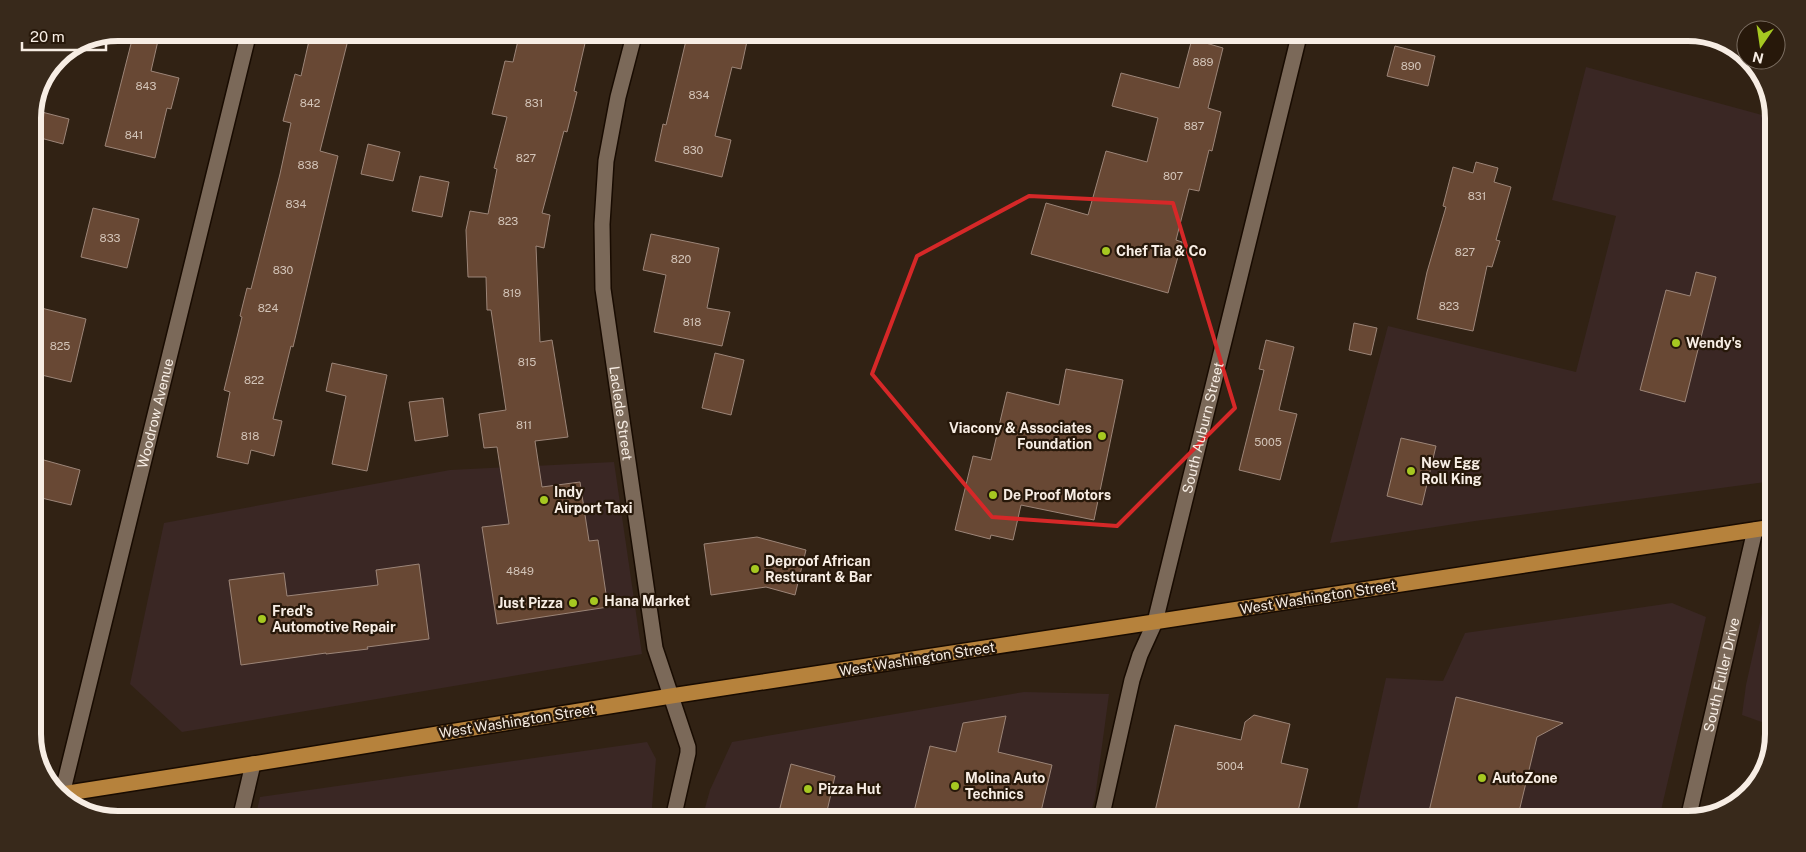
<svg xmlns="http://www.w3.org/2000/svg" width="1806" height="852" font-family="'Public Sans',sans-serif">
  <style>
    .commercial { fill: #3a2724 }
    .building { fill: #684834; stroke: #9c8578 }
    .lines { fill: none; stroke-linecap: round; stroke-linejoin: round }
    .minor-casing { stroke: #180b01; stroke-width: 18 }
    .major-casing { stroke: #180b01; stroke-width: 18 }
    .minor { stroke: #7b6959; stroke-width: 15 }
    .major { stroke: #b6823c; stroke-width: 15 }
    .marked { fill: none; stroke: #d62828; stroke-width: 4; stroke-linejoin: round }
    .poi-dot { fill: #a6c821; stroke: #27180a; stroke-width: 2 }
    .labels { text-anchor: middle; stroke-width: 4.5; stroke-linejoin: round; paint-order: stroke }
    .number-label { font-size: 11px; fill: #d3c4b8 }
    .poi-label { font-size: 14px; font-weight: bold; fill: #f7ede4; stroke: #27180a; text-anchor: start }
    .street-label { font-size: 14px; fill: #f7ede4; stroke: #27180a }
    .rim { fill: none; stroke: #f7ede4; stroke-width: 6 }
  </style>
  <rect width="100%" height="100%" fill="#312214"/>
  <!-- commercial -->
  <path class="commercial" d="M 1586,67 L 1773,118 L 1773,481 L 1475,521 L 1330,543 L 1388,326 L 1576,372 L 1616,216 L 1552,200 Z
    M 614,462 L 642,654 L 182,732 L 130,684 L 164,523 L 450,470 Z
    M 1773,588 L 1773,726 L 1742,715 L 1746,685 L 1765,600 Z
    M 1672,603 L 1706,617 L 1659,819 L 1355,819 L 1386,678 L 1443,681 L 1465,633 Z
    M 1024,692 L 1109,694 L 1095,798 L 1089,819 L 702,819 L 710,790 L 732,742 Z
    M 647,742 L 656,759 L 651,819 L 255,819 L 260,797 Z"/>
  <!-- building -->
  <path class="building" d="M 134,32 L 160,32 L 151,71 L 179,78 L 171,109 L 167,108 L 155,158 L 105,146 Z
    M 311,32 L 336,32 L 349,36 L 320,151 L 338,156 L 293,347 L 291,346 L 273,419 L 282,421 L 274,456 L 251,450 L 248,464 L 217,457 L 230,392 L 224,390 L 242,317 L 240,316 L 247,288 L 251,289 L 280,174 L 291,123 L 283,121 L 295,74 L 301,76 Z
    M 520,32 L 558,32 L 586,39 L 574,91 L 577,92 L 567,132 L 564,131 L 542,213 L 550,215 L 544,248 L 536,246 L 540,342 L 552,340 L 568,437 L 535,441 L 542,487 L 580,482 L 589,541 L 598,540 L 608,607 L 497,624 L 482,527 L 509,524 L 497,447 L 484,448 L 479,414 L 506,410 L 491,310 L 487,310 L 486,277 L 468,277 L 466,230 L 470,211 L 488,214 L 497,169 L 494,168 L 507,117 L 492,114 L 505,61 L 513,62 Z
    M 688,32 L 749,32 L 741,69 L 732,67 L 715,136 L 731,140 L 722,177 L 655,161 L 663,124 L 666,125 Z
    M 1192,39 L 1223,48 L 1208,108 L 1221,112 L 1212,151 L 1209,150 L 1199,191 L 1189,189 L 1176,240 L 1182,242 L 1168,293 L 1031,254 L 1046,203 L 1088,215 L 1106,151 L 1147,162 L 1158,118 L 1112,106 L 1121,73 L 1179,88 Z
    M 1395,46 L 1435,56 L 1428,86 L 1387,76 Z
    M 38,111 L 69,119 L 63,144 L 33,136 Z
    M 368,144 L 400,152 L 393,181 L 361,174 Z
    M 1476,162 L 1498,168 L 1494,182 L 1511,187 L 1496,240 L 1500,241 L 1492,267 L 1487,266 L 1473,331 L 1417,319 L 1427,272 L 1446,207 L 1443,206 L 1453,167 L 1473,173 Z
    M 420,176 L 449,182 L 442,217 L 412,211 Z
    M 93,208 L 139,219 L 127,268 L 81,257 Z
    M 651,234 L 719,248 L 707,308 L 730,312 L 722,346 L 654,332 L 666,275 L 643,270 Z
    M 1696,272 L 1716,277 L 1685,402 L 1640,390 L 1666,290 L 1690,296 Z
    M 33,306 L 86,319 L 71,382 L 33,373 Z
    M 1354,323 L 1377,328 L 1371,355 L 1349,350 Z
    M 1266,340 L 1294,347 L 1279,410 L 1297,414 L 1280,480 L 1239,470 L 1264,370 L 1259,369 Z
    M 715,353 L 744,360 L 731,415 L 702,408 Z
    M 332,363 L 387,375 L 367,471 L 332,464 L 346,396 L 326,391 Z
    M 1066,369 L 1123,380 L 1094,520 L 1021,505 L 1013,540 L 991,535 L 990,539 L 955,530 L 973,456 L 991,460 L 1007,392 L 1059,405 Z
    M 443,398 L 448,436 L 415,441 L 409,402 Z
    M 1401,438 L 1436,446 L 1422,505 L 1387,496 Z
    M 33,457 L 80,470 L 71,505 L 33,496 Z
    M 757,537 L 806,550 L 795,595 L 766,587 L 711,595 L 704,544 Z
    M 419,564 L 429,639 L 367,647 L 368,649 L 326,654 L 326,653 L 241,665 L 229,580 L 284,573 L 287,596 L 378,585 L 376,570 Z
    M 1456,697 L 1563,723 L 1537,737 L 1517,820 L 1427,820 Z
    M 1254,715 L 1290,724 L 1281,763 L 1308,769 L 1296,820 L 1153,820 L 1175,725 L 1241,740 L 1245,722 Z
    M 1006,716 L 998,752 L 1052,765 L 1039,820 L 912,820 L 930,746 L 956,752 L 963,723 Z
    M 791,764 L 835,776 L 825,820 L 777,820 Z"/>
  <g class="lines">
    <defs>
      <g id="minor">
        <path id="s1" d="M 635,32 L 618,97 L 606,161 L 602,224 L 603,289 L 655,648 L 688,747 L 688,753 L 673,819"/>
        <path id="s2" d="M 62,794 L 249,32"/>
        <path d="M 240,819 L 253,764"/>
        <path id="s3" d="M 1101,819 L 1132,680 L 1140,655 L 1155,622 L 1300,32"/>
        <path id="s4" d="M 1688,819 L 1755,530"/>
      </g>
      <path id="major" d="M 62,794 L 234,767 L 671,696 L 1773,527"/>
    </defs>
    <!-- minor casing -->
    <use href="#minor" class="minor-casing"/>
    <!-- major casing -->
    <use href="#major" class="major-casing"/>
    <!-- minor -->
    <use href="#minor" class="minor"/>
    <!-- major -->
    <use href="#major" class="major"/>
  </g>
  <!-- marked area -->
  <path class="marked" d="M 1029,196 L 1173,203 L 1235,408 L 1117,526 L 992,517 L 872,374 L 917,256 Z"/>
  <!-- markers -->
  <g class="poi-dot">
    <circle cx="1106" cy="251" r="5"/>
    <circle cx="1676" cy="343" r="5"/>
    <circle cx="1102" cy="436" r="5"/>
    <circle cx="1411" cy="471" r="5"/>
    <circle cx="993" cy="495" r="5"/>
    <circle cx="544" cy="500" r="5"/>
    <circle cx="755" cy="569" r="5"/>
    <circle cx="594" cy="601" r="5"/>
    <circle cx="573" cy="603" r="5"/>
    <circle cx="262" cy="619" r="5"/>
    <circle cx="1482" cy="778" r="5"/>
    <circle cx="955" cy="786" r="5"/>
    <circle cx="808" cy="789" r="5"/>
  </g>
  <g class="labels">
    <!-- number labels -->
    <g class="number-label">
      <text x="1203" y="66">889</text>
      <text x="1411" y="70">890</text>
      <text x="146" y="90">843</text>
      <text x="699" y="99">834</text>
      <text x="310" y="107">842</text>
      <text x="534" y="107">831</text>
      <text x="1194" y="130">887</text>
      <text x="134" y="139">841</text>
      <text x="693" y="154">830</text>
      <text x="526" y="162">827</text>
      <text x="308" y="169">838</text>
      <text x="1173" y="180">807</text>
      <text x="1477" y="200">831</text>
      <text x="296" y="208">834</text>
      <text x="508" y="225">823</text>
      <text x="110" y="242">833</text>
      <text x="1465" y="256">827</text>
      <text x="681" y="263">820</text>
      <text x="283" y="274">830</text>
      <text x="512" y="297">819</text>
      <text x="1449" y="310">823</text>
      <text x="268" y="312">824</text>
      <text x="692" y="326">818</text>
      <text x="60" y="350">825</text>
      <text x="527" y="366">815</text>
      <text x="254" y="384">822</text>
      <text x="524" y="429">811</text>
      <text x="250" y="440">818</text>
      <text x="1268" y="446">5005</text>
      <text x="520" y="575">4849</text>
      <text x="1230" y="770">5004</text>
    </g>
    <!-- poi labels -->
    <g class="poi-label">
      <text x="1116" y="256">Chef Tia &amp; Co</text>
      <text x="1686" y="348">Wendy's</text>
      <text x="1092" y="433" text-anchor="end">Viacony &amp; Associates<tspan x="1092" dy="16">Foundation</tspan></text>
      <text x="1421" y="468">New Egg<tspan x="1421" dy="16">Roll King</tspan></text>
      <text x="554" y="497">Indy<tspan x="554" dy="16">Airport Taxi</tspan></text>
      <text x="1003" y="500">De Proof Motors</text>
      <text x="765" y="566">Deproof African<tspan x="765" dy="16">Resturant &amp; Bar</tspan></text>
      <text x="604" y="606">Hana Market</text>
      <text x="563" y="608" text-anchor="end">Just Pizza</text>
      <text x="272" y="616">Fred's<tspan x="272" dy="16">Automotive Repair</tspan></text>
      <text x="965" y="783">Molina Auto<tspan x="965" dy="16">Technics</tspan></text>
      <text x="1492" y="783">AutoZone</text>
      <text x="818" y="794">Pizza Hut</text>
    </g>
    <!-- street labels -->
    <g class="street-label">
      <text dy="5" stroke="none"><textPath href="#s2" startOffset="392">Woodrow Avenue</textPath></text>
      <text dy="5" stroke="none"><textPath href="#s1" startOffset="386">Laclede Street</textPath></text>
      <text dy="5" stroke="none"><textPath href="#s3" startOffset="405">South Auburn Street</textPath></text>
      <text transform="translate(1318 597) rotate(-9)" y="5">West Washington Street</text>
      <text transform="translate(917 659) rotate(-9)" y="5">West Washington Street</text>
      <text dy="5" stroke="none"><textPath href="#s4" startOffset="148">South Fuller Drive</textPath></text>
      <text transform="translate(517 721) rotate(-9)" y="5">West Washington Street</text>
    </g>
  </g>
  <!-- crop -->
  <path d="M0 0H1806V852H0ZM118 41H1688A77 77 0 0 1 1765 118V734A77 77 0 0 1 1688 811H118A77 77 0 0 1 41 734V118A77 77 0 0 1 118 41Z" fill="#38291b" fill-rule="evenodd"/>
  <path class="rim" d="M118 41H1688A77 77 0 0 1 1765 118V734A77 77 0 0 1 1688 811H118A77 77 0 0 1 41 734V118A77 77 0 0 1 118 41Z"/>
  <!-- north arrow -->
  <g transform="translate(1761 45) rotate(193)"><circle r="24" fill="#27180a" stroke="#7a6d61"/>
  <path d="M0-4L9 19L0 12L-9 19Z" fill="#a6c821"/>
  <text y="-8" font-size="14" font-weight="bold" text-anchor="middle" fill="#f7ede4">N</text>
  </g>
  <!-- scale -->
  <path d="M22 42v8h84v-8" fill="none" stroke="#f7ede4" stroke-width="2.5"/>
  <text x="30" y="42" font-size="15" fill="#f7ede4" stroke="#27180a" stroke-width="4" paint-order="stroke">20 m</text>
</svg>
